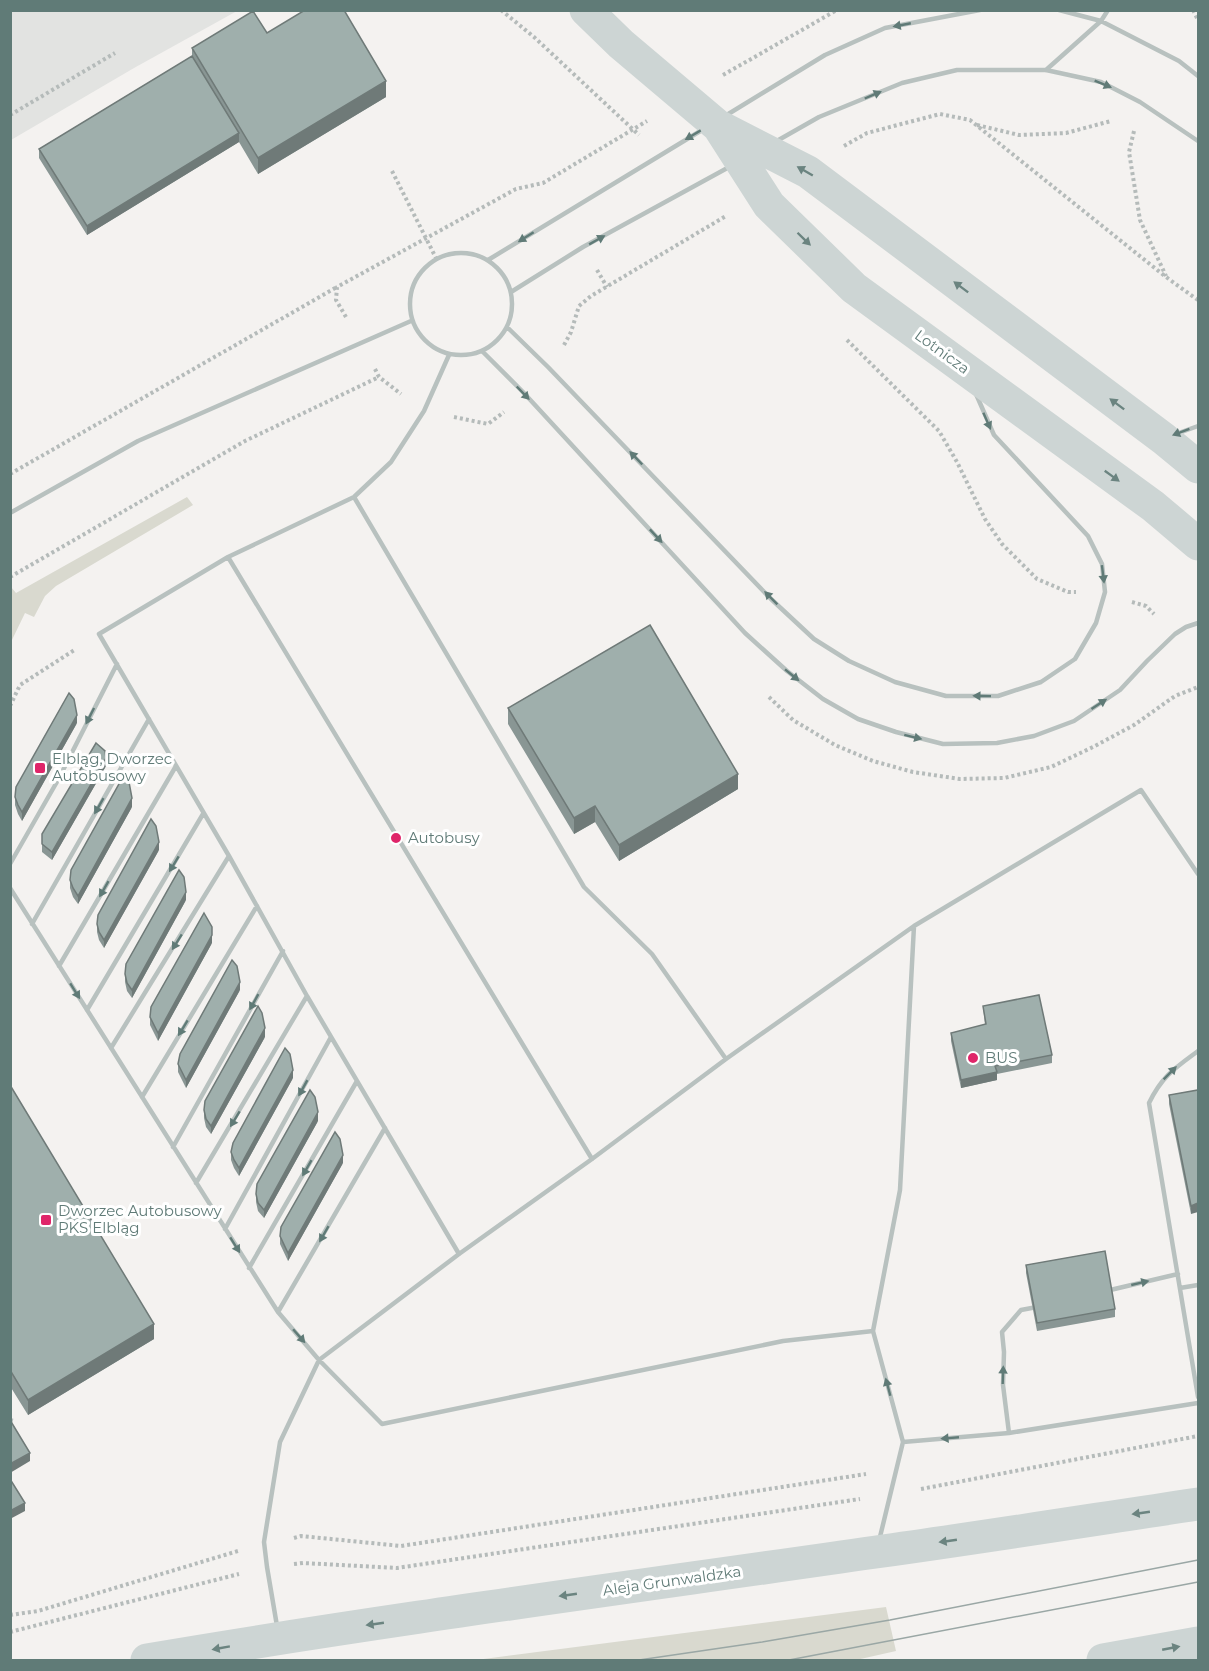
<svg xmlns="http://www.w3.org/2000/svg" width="1209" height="1671" font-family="Montserrat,sans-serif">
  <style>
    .built { fill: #e2e3e1 }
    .green { fill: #d9d9cf }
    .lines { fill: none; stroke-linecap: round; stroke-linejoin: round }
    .path { stroke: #b5bbba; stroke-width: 4; stroke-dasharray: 3 3; stroke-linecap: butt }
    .lane { stroke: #b8c1bf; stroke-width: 4.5 }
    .secondary { stroke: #cdd5d4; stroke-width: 33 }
    .tram { stroke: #9aa7a5; stroke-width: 1.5 }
    .wall { fill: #899694 }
    .shaded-wall { fill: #6f7a78 }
    .building { fill: #9fafac; stroke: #6f7a78; stroke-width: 1.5 }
    .oneway { fill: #607b77 }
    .oneway2 { fill: #6b8480 }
    .poi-dot { fill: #df2569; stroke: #fff; stroke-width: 2 }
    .labels { text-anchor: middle; stroke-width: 6; stroke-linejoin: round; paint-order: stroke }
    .street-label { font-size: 15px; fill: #607b77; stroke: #fff }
    .poi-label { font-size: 15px; fill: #607b77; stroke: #fff; text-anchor: start }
  </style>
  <rect width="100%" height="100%" fill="#f4f2f0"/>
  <!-- built -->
  <path class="built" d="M 11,10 L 237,10 L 237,11 L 134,68 L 11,140 Z"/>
  <!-- green -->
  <path class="green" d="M 187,497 L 193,505 L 56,586 L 45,596 L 34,617 L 25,613 L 11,642 L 11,587 L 16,593 Z
    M 886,1607 L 896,1651 L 856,1660 L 476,1660 Z"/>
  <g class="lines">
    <!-- path -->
    <path class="path" d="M 501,10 L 534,37 L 639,135
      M 1193,10 L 1198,20
      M 723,75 L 837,10
      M 10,115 L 115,53
      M 977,125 L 1019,135 L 1066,133 L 1111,121
      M 1134,131 L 1129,152 L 1140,220 L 1166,276
      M 844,146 L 867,133 L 940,114 L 970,120 L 1166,277 L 1198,300
      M 392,171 L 436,258
      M 597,270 L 607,287
      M 346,317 L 336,300 L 337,287 L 516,189 L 543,183 L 647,121
      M 847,340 L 939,431 L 957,462 L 985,519 L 1002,544 L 1037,579 L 1068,592 L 1076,592
      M 564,345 L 571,332 L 579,306 L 591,296 L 726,216
      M 375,369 L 379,377 L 401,394
      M 454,417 L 488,424 L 504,412
      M 10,474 L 337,287
      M 10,577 L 245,441 L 379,377
      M 1132,602 L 1146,606 L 1154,614
      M 769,697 L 793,720 L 835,745 L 873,761 L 913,772 L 960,779 L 1004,778 L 1051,767 L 1093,747 L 1134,725 L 1175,696 L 1198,687
      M 10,706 L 20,685 L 76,649
      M 10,1420 L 14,1421
      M 921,1489 L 1198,1436
      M 294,1538 L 301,1536 L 401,1546 L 866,1474
      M 294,1564 L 303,1563 L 397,1568 L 860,1499
      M 10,1615 L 38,1611 L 238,1551
      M 10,1632 L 239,1574"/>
    <!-- lane -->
    <path class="lane" d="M 1059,10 L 1101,21 L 1179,61 L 1198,76
      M 1046,70 L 1101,21 L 1108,10
      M 725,116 L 825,55 L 885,28 L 980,10
      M 775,142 L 819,117 L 902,83 L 957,70 L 1046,70 L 1101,82 L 1140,102 L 1198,141
      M410 304a51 51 0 1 1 102 0a51 51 0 1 1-102 0Z
      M 488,260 L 702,130
      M 511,292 L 583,247 L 731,166
      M 507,327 L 548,367 L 771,599 L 814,639 L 849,661 L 895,682 L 946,696 L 998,696 L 1041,682 L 1075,659 L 1096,623 L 1105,592 L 1102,564 L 1088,536 L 994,435 L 976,394
      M 482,351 L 523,392 L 745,633 L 787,671 L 823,699 L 858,719 L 896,732 L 943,744 L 997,743 L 1034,736 L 1074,721 L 1120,690 L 1147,661 L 1175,634 L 1186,627 L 1198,623
      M 449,355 L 424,411 L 391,462 L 354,497 L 228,557 L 99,634 L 229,856 L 307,996 L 459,1254
      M 1176,434 L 1198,426
      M 354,497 L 584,887 L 652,954 L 726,1059
      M 10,513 L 138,441 L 411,321
      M 228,557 L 592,1159
      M 10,864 L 58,780 L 117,664
      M 10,888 L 278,1312 L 319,1360 L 382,1424 L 783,1341 L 873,1331
      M 32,924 L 149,719
      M 59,966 L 176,766
      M 87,1010 L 203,814
      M 111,1048 L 229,856
      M 1198,1051 C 1175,1068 1162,1076 1149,1103 L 1198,1397
      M 142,1097 L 257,906
      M 173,1147 L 283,951
      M 196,1183 L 307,996
      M 225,1229 L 331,1037
      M 249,1268 L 357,1081
      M 1180,1288 L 1198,1285
      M 1106,1291 L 1178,1274
      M 278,1312 L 385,1128
      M 1009,1433 L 1003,1385 L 1004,1352 L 1002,1332 L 1021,1310 L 1037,1307
      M 903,1442 L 873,1331 L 900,1190 L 914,926 L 1141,790 L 1198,874
      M 879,1541 L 903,1442 L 1009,1433 L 1198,1403
      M 277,1626 L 267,1567 L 264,1542 L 280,1442 L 319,1360 L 459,1254 L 592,1159 L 726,1059 L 914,926"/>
    <!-- secondary -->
    <path class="secondary" d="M 586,10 L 621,44 L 718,126 L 808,172 L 1164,439 L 1198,467
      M 719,127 L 769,205 L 854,288 L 1153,506 L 1198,544
      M 147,1660 C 389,1619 633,1587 876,1552 C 984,1537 1091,1520 1198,1504
      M 1103,1660 L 1198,1643"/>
    <!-- tram -->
    <path class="tram" d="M 639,1660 L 762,1642 L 890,1620 L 1198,1560
      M 789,1660 L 1198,1582"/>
  </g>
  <!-- wall -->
  <path class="wall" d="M 267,33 L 386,97 L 258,174 L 239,142 L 87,235 L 39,158 L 39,149 L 192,56 L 192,48 Z
    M 508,708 L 738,789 L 619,861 L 595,822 L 574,834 L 508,724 Z
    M 77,723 L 22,821 L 18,814 L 15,805 L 15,797 Z
    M 106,766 L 52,860 L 42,852 L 42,834 Z
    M 132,807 L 78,904 L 73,897 L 70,888 L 70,880 Z
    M 159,850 L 104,948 L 99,940 L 97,932 L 97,924 Z
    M 186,900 L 132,998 L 127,991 L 125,982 L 125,974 Z
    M 212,943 L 158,1041 L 150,1025 L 150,1017 Z
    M 240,990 L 186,1088 L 178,1072 L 178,1064 Z
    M 983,1006 L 1052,1055 L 1052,1063 L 997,1074 L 997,1080 L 961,1088 L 951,1041 L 951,1033 L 985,1025 Z
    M 265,1037 L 211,1134 L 206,1127 L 204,1118 L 204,1110 Z
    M 293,1078 L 239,1176 L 234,1168 L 231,1160 L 231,1152 Z
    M 10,1085 L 154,1339 L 28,1415 L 10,1386 Z
    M 1198,1090 L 1191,1214 L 1169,1104 L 1169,1095 Z
    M 318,1121 L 264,1218 L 258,1211 L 256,1202 L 256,1194 Z
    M 343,1163 L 288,1261 L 280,1244 L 280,1236 Z
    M 1026,1265 L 1115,1309 L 1115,1317 L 1037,1331 L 1026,1273 Z"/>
  <!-- shaded-wall -->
  <path class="shaded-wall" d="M 386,81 L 386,97 L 258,174 L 258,158 Z
    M 239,133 L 239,142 L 87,235 L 87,226 Z
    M 77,715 L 77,723 L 22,821 L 22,812 Z
    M 106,758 L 106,766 L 52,860 L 52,852 Z
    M 738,774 L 738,789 L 619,861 L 619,845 Z
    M 132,798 L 132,807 L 78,904 L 78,896 Z
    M 595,806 L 595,822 L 574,834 L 574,818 Z
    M 159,842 L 159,850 L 104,948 L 104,940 Z
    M 186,892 L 186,900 L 132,998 L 132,990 Z
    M 212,935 L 212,943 L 158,1041 L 158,1033 Z
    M 240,982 L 240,990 L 186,1088 L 186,1080 Z
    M 265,1028 L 265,1037 L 211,1134 L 211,1126 Z
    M 293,1070 L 293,1078 L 239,1176 L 239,1168 Z
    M 997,1072 L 997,1080 L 961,1088 L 961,1080 Z
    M 318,1112 L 318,1121 L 264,1218 L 264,1210 Z
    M 343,1155 L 343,1163 L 288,1261 L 288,1253 Z
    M 1198,1203 L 1198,1212 L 1191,1214 L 1191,1206 Z
    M 154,1324 L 154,1339 L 28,1415 L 28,1400 Z
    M 30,1453 L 30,1461 L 10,1473 L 10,1464 Z
    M 25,1503 L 25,1511 L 10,1519 L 10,1511 Z"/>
  <!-- building -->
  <path class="building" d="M 305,10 L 344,10 L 386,81 L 258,158 L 192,48 L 253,11 L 267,33 Z
    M 192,56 L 239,133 L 87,226 L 39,149 Z
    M 650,625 L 738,774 L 619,845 L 595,806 L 574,818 L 508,708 Z
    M 69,693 L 74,699 L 77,715 L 22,812 L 18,805 L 15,797 L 16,787 Z
    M 96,743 L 105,751 L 106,758 L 52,852 L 42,844 L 42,834 Z
    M 124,775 L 129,782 L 132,798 L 78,896 L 73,888 L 70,880 L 71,870 Z
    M 151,819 L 156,826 L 159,842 L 104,940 L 99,932 L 97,924 L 98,915 Z
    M 179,870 L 184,877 L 186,892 L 132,990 L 127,983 L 125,974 L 126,964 Z
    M 204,913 L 212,927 L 212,935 L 158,1033 L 150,1017 L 151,1007 Z
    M 232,960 L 237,966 L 240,982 L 186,1080 L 178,1064 L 180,1054 Z
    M 1039,995 L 1052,1055 L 995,1066 L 997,1072 L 961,1080 L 951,1033 L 986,1024 L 983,1006 Z
    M 258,1006 L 262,1013 L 265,1028 L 211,1126 L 206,1119 L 204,1110 L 205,1101 Z
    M 285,1048 L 290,1054 L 293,1070 L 239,1168 L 234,1160 L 231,1152 L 233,1143 Z
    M 10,1085 L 154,1324 L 28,1400 L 10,1370 Z
    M 310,1090 L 315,1097 L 318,1112 L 264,1210 L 258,1203 L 256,1194 L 257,1184 Z
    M 1198,1090 L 1198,1203 L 1191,1206 L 1169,1095 Z
    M 335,1132 L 340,1139 L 343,1155 L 288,1253 L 280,1236 L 281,1227 Z
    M 1105,1251 L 1115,1309 L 1037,1323 L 1026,1265 Z
    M 10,1420 L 30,1453 L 10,1464 Z
    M 10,1479 L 25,1503 L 10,1511 Z"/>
  <!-- one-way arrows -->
  <defs><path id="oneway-solid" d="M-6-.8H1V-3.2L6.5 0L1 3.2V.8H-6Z" transform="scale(1.5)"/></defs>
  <g class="oneway">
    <use href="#oneway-solid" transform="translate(902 25) rotate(169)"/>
    <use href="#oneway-solid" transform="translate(1103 84) rotate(22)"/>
    <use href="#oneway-solid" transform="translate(873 95) rotate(-23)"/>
    <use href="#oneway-solid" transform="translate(693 135) rotate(149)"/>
    <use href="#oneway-solid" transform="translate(526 237) rotate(148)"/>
    <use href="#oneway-solid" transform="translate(597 240) rotate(-29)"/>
    <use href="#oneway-solid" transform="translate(523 393) rotate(46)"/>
    <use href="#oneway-solid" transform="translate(987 421) rotate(66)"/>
    <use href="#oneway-solid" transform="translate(1181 432) rotate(159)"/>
    <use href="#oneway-solid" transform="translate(636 458) rotate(-134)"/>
    <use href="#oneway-solid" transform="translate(656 536) rotate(47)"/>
    <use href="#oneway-solid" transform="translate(1103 574) rotate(83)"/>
    <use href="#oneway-solid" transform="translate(771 598) rotate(-135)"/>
    <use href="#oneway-solid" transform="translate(792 675) rotate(39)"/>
    <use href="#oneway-solid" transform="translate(982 696) rotate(-179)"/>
    <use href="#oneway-solid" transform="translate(1099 704) rotate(-33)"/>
    <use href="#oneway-solid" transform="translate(90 716) rotate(117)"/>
    <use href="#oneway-solid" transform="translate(913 737) rotate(14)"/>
    <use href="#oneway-solid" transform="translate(99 806) rotate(120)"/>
    <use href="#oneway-solid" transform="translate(174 864) rotate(121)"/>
    <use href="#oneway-solid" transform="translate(104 889) rotate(120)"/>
    <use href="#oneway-solid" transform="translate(177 942) rotate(122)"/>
    <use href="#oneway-solid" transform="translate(75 991) rotate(58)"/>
    <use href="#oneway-solid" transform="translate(254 1002) rotate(119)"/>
    <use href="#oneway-solid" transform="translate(183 1028) rotate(121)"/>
    <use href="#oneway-solid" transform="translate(1170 1073) rotate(-45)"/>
    <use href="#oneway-solid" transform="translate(303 1088) rotate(119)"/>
    <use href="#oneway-solid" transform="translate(235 1119) rotate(121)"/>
    <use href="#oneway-solid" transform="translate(307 1168) rotate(120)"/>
    <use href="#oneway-solid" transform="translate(324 1234) rotate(120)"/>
    <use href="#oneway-solid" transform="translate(235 1245) rotate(58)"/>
    <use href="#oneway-solid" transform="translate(1140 1283) rotate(-13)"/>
    <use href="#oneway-solid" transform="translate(299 1336) rotate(49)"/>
    <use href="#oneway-solid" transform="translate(1003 1375) rotate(-88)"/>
    <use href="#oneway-solid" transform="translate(888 1387) rotate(-105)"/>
    <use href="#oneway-solid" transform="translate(950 1438) rotate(175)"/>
  </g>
  <g class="oneway2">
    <use href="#oneway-solid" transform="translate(805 171) rotate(-150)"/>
    <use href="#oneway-solid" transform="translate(804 239) rotate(44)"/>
    <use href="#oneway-solid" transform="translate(961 287) rotate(-143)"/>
    <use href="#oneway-solid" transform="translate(1117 404) rotate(-143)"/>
    <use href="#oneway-solid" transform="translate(1112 476) rotate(36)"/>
    <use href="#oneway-solid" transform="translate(1141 1513) rotate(172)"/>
    <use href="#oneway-solid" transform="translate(948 1541) rotate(172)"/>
    <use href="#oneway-solid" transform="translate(568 1595) rotate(172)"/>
    <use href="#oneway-solid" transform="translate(375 1624) rotate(172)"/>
    <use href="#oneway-solid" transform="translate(221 1648) rotate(170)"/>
    <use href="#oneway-solid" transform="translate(1171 1648) rotate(-11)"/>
  </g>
  <!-- markers -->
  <g class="poi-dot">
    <rect x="34" y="762" width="12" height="12" rx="3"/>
    <circle cx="396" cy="838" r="6"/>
    <circle cx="973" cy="1058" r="6"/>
    <rect x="40" y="1214" width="12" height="12" rx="3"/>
  </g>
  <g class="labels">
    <!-- street labels -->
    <g class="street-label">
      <text transform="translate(942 352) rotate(36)" y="5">Lotnicza</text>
      <text transform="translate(672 1581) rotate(-8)" y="5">Aleja Grunwaldzka</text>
    </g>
    <!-- poi labels -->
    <g class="poi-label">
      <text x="52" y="764">Elbląg, Dworzec<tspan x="52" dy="17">Autobusowy</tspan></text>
      <text x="408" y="843">Autobusy</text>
      <text x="985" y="1063">BUS</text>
      <text x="58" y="1216">Dworzec Autobusowy<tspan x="58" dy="17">PKS Elbląg</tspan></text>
    </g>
  </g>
  <!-- border -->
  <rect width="1209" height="1671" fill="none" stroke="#607b77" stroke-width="24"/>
</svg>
